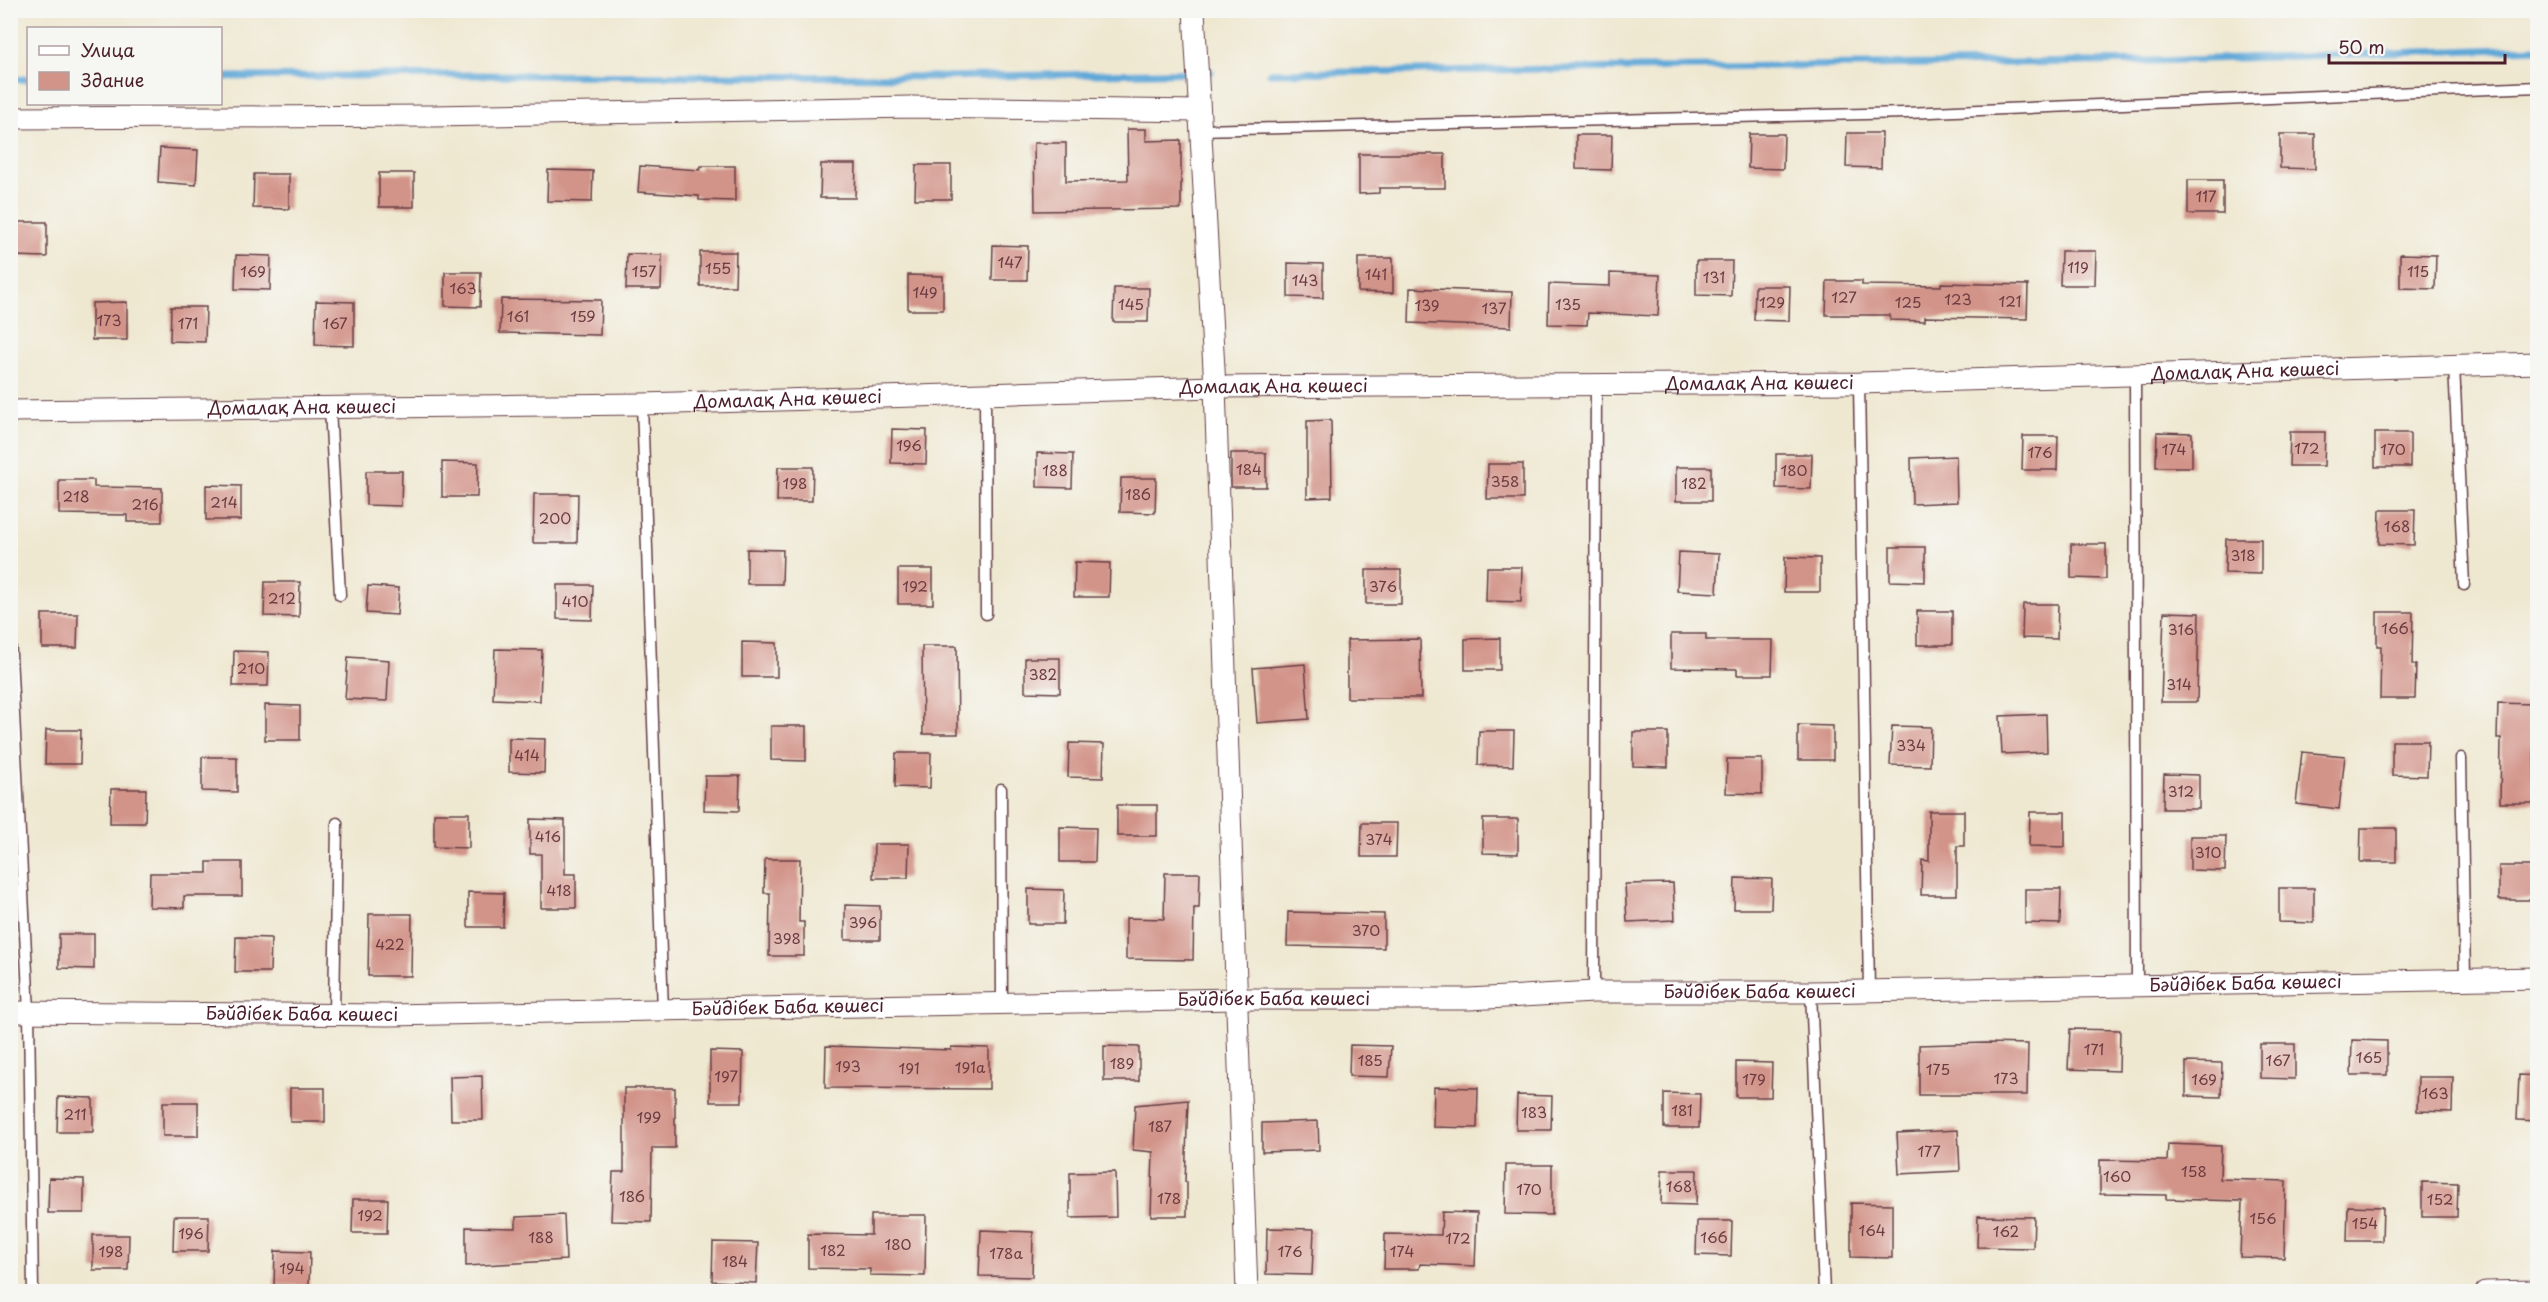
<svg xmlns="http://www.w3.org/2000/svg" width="2548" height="1302" font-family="'Playpen Sans',sans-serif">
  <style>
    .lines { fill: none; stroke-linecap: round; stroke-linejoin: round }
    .stream { stroke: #61a8d8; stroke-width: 7 }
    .building { fill: #d29388 }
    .lane-casing { stroke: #633d44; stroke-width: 13 }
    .street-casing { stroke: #633d44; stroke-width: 23 }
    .lane { stroke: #fff; stroke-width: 10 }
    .street { stroke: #fff; stroke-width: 21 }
    .labels { text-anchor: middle; stroke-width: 4.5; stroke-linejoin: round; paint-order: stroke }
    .number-label { font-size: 15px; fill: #6c3c42 }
    .street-label { font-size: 18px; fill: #4a1f2b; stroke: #f6f6f2 }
  </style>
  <rect width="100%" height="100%" fill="#f6f6f2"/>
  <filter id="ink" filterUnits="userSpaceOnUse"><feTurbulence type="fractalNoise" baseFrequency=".0167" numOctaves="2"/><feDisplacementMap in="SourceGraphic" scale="12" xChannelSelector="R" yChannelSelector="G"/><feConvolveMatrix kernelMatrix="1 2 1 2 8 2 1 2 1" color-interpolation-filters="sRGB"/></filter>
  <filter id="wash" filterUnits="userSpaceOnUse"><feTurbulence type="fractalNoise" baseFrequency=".008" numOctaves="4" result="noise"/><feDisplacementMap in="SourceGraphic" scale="24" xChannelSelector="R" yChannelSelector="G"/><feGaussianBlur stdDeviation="1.35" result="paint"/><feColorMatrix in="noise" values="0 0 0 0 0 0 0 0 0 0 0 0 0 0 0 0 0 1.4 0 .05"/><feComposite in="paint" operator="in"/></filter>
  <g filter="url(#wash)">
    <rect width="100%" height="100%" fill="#efe8d1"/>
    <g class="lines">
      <!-- stream -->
      <path class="stream" d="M 1270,73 L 2153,61 L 2538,48
        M 220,77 L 470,75 L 936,77 L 1211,72
        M 10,80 L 28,79"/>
    </g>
    <g id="blocks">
      <!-- building -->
      <path class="building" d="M 1127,129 L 1146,129 L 1146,141 L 1181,140 L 1181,209 L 1035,211 L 1034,143 L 1066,143 L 1066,181 L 1128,180 Z
        M 1847,133 L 1882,133 L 1881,168 L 1846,167 Z
        M 1749,134 L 1784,134 L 1783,169 L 1748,168 Z
        M 2280,134 L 2315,134 L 2315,169 L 2280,168 Z
        M 1576,135 L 1612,135 L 1611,170 L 1576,169 Z
        M 160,148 L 198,150 L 196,185 L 158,182 Z
        M 1359,154 L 1445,154 L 1445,188 L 1379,188 L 1379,193 L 1359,194 Z
        M 821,164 L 856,164 L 855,198 L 820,198 Z
        M 916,165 L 951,165 L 951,199 L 915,199 Z
        M 640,166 L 700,170 L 700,166 L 735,166 L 735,201 L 699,200 L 699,196 L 638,192 Z
        M 548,170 L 593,171 L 592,202 L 547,201 Z
        M 379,173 L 414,173 L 414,207 L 379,207 Z
        M 254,174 L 289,174 L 289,209 L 253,208 Z
        M 2188,180 L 2223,180 L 2223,214 L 2188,214 Z
        M 12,222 L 47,222 L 47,257 L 12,256 Z
        M 993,245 L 1028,246 L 1027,280 L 992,280 Z
        M 2061,251 L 2096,251 L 2095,285 L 2060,285 Z
        M 700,252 L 736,252 L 735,286 L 700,286 Z
        M 627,254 L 662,255 L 661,289 L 626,289 Z
        M 2400,254 L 2436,255 L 2435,289 L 2400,288 Z
        M 236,255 L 271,256 L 270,290 L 235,289 Z
        M 1358,258 L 1393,258 L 1393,293 L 1358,292 Z
        M 1696,261 L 1732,261 L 1731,296 L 1696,295 Z
        M 1288,263 L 1323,264 L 1323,298 L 1288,297 Z
        M 445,272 L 481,272 L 480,307 L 445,306 Z
        M 1610,273 L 1660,275 L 1658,316 L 1588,313 L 1587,325 L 1548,324 L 1549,284 L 1610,286 Z
        M 908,275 L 943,276 L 943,310 L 908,310 Z
        M 1827,281 L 1862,281 L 1862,285 L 1941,286 L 1941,283 L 2028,285 L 2027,319 L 1925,317 L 1925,321 L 1890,320 L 1890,315 L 1826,315 Z
        M 1755,286 L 1790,286 L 1789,321 L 1754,320 Z
        M 1114,288 L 1149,288 L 1148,322 L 1113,322 Z
        M 1410,288 L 1512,292 L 1511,327 L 1409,323 Z
        M 501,299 L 601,300 L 600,335 L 500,333 Z
        M 316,301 L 354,302 L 354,346 L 315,345 Z
        M 127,302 L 127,340 L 92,340 L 92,303 Z
        M 171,307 L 206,307 L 205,342 L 170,341 Z
        M 1331,420 L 1332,497 L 1307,498 L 1307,421 Z
        M 892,429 L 927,430 L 926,464 L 891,463 Z
        M 2157,432 L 2192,433 L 2192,467 L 2156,467 Z
        M 2290,432 L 2325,432 L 2324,466 L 2289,466 Z
        M 2375,433 L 2410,433 L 2410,467 L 2375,467 Z
        M 2023,436 L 2058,436 L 2057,470 L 2022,470 Z
        M 1037,453 L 1073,454 L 1072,488 L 1037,487 Z
        M 1231,453 L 1266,453 L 1266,487 L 1231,487 Z
        M 1776,454 L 1812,454 L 1811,489 L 1776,488 Z
        M 1956,456 L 1957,502 L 1912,504 L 1911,458 Z
        M 442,462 L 478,463 L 477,497 L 442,497 Z
        M 1488,464 L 1523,464 L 1523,499 L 1487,499 Z
        M 778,467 L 813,467 L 812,501 L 777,501 Z
        M 1676,467 L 1711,467 L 1711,501 L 1676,501 Z
        M 366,471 L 402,471 L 401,506 L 366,505 Z
        M 1121,478 L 1156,478 L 1155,513 L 1120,512 Z
        M 59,480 L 94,480 L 94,487 L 162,488 L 162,522 L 127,522 L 127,515 L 59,514 Z
        M 206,485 L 241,486 L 241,520 L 206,520 Z
        M 534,494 L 578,494 L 577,543 L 533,543 Z
        M 2380,510 L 2415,510 L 2414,545 L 2379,544 Z
        M 2226,539 L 2261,539 L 2261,574 L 2225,573 Z
        M 2071,544 L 2106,544 L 2106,579 L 2071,578 Z
        M 1890,547 L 1925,547 L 1925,582 L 1890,581 Z
        M 747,549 L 783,550 L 782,584 L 747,584 Z
        M 1679,552 L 1719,554 L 1717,593 L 1677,591 Z
        M 1785,557 L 1820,558 L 1820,592 L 1784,592 Z
        M 1075,562 L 1110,563 L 1109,597 L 1074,597 Z
        M 1487,567 L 1522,567 L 1521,602 L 1486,601 Z
        M 898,569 L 933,569 L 933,604 L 898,604 Z
        M 1366,570 L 1401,570 L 1401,604 L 1366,604 Z
        M 265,582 L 300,582 L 299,617 L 264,616 Z
        M 557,585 L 593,585 L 592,620 L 557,619 Z
        M 368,586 L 399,588 L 397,615 L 366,613 Z
        M 2023,604 L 2058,604 L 2057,639 L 2022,638 Z
        M 1917,611 L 1952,611 L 1952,645 L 1917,645 Z
        M 2164,612 L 2199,613 L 2197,702 L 2161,702 Z
        M 2377,612 L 2413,612 L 2412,665 L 2416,665 L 2415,699 L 2380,699 L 2381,646 L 2377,646 Z
        M 42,614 L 78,614 L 77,648 L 42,648 Z
        M 1671,634 L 1706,634 L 1706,640 L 1773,640 L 1772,675 L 1737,675 L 1737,669 L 1671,668 Z
        M 1500,638 L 1500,670 L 1465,670 L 1465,639 Z
        M 1420,639 L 1421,698 L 1347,698 L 1347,640 Z
        M 742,642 L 777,643 L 777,677 L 742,677 Z
        M 922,646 L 957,646 L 958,734 L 923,734 Z
        M 495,649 L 542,650 L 540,701 L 493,699 Z
        M 234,651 L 269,652 L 268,686 L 233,686 Z
        M 348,657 L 389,660 L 387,701 L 345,699 Z
        M 1025,658 L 1060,658 L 1060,693 L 1025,692 Z
        M 1305,664 L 1309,719 L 1257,723 L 1253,668 Z
        M 2498,703 L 2533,704 L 2535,803 L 2500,803 L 2501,738 L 2497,738 Z
        M 265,705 L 300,706 L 300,740 L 265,740 Z
        M 2046,714 L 2047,752 L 2002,754 L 2000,716 Z
        M 1798,725 L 1833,726 L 1833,760 L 1798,760 Z
        M 771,726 L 806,726 L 806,761 L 771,760 Z
        M 1892,726 L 1931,727 L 1930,766 L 1890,765 Z
        M 46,730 L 81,730 L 80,764 L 45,764 Z
        M 1479,731 L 1514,731 L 1513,766 L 1478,765 Z
        M 1633,732 L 1668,732 L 1668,767 L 1633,766 Z
        M 509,738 L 545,739 L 544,773 L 509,772 Z
        M 2392,741 L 2428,741 L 2427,776 L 2392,775 Z
        M 1069,743 L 1104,744 L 1103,778 L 1068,777 Z
        M 2302,752 L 2345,756 L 2339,809 L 2296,804 Z
        M 896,753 L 931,753 L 930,788 L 895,787 Z
        M 202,757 L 237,757 L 237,792 L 202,791 Z
        M 1727,759 L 1762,759 L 1762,794 L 1726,793 Z
        M 2164,774 L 2199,775 L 2199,809 L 2163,809 Z
        M 705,776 L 740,776 L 739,811 L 704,810 Z
        M 111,789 L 146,789 L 145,823 L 110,823 Z
        M 1117,805 L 1157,805 L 1157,836 L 1117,836 Z
        M 1929,811 L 1964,811 L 1964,846 L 1957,846 L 1957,895 L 1921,895 L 1922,860 L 1929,861 Z
        M 2030,812 L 2065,812 L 2065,847 L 2029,846 Z
        M 434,813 L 469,813 L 469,848 L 434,847 Z
        M 530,819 L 565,820 L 565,874 L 576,874 L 576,908 L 541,908 L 541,854 L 530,854 Z
        M 1483,819 L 1518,819 L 1518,854 L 1483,853 Z
        M 1362,823 L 1397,823 L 1396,857 L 1361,857 Z
        M 1060,827 L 1096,828 L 1095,862 L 1060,862 Z
        M 2361,828 L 2396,828 L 2396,862 L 2360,862 Z
        M 2190,836 L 2226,836 L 2225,871 L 2190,870 Z
        M 874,844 L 909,844 L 908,878 L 873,878 Z
        M 765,859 L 800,859 L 799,922 L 804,922 L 804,956 L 769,956 L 770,893 L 764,893 Z
        M 207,862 L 242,862 L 242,896 L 184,896 L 184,908 L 149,907 L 150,873 L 207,873 Z
        M 2499,866 L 2534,866 L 2534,900 L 2499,900 Z
        M 1165,873 L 1200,873 L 1199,908 L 1194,908 L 1193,960 L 1126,959 L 1126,918 L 1164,919 Z
        M 1735,878 L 1772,879 L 1771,909 L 1734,909 Z
        M 1673,883 L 1675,920 L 1627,922 L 1625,884 Z
        M 2279,888 L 2314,888 L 2314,923 L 2279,922 Z
        M 1028,889 L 1064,890 L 1063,924 L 1028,924 Z
        M 2025,889 L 2061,889 L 2060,924 L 2025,923 Z
        M 468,892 L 504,893 L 503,927 L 468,927 Z
        M 845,905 L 880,906 L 880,940 L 845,940 Z
        M 1288,912 L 1384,914 L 1384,948 L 1287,946 Z
        M 369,914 L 412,914 L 411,976 L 368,976 Z
        M 59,934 L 94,934 L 94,969 L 59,968 Z
        M 236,937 L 271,938 L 270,972 L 235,972 Z
        M 2070,1029 L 2120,1030 L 2119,1071 L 2068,1069 Z
        M 2352,1040 L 2387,1041 L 2387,1075 L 2351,1075 Z
        M 1985,1043 L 2028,1044 L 2027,1095 L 1919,1095 L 1919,1045 Z
        M 2260,1044 L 2295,1044 L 2295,1079 L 2260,1078 Z
        M 1350,1045 L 1391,1046 L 1389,1077 L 1349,1076 Z
        M 826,1046 L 951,1050 L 951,1047 L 989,1048 L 989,1089 L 825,1088 Z
        M 1104,1046 L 1139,1047 L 1139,1081 L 1104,1081 Z
        M 710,1051 L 743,1052 L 742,1102 L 710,1102 Z
        M 1736,1062 L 1772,1063 L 1771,1097 L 1736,1097 Z
        M 2186,1062 L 2222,1063 L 2221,1097 L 2186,1096 Z
        M 2519,1075 L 2538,1076 L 2538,1121 L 2517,1120 Z
        M 482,1076 L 483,1120 L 451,1120 L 450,1077 Z
        M 2418,1077 L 2453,1077 L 2452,1112 L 2417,1111 Z
        M 1434,1087 L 1478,1088 L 1477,1128 L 1433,1127 Z
        M 290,1088 L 325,1088 L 325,1122 L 290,1122 Z
        M 624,1088 L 675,1088 L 675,1148 L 652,1148 L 651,1222 L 611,1221 L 613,1172 L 624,1172 Z
        M 1664,1093 L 1700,1094 L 1699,1128 L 1664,1128 Z
        M 1517,1095 L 1552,1096 L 1551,1130 L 1516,1130 Z
        M 58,1097 L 93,1098 L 93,1132 L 57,1132 Z
        M 1188,1100 L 1185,1182 L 1187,1182 L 1187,1216 L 1151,1216 L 1153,1152 L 1133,1150 L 1135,1105 Z
        M 163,1102 L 198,1102 L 198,1136 L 163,1136 Z
        M 1318,1121 L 1319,1150 L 1262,1152 L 1262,1123 Z
        M 1958,1130 L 1960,1171 L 1899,1174 L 1897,1133 Z
        M 2168,1144 L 2221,1146 L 2220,1179 L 2286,1181 L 2284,1258 L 2240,1257 L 2242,1201 L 2166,1199 L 2166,1195 L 2100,1194 L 2100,1160 L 2167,1161 Z
        M 1506,1165 L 1552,1165 L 1552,1215 L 1505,1214 Z
        M 1662,1170 L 1697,1170 L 1696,1205 L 1661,1204 Z
        M 1115,1172 L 1116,1217 L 1070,1218 L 1070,1173 Z
        M 49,1178 L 84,1179 L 84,1213 L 48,1213 Z
        M 2422,1182 L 2458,1183 L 2457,1217 L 2422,1217 Z
        M 353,1199 L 388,1199 L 387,1233 L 352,1233 Z
        M 1851,1203 L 1892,1204 L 1892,1258 L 1851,1257 Z
        M 2348,1206 L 2383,1207 L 2382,1241 L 2347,1241 Z
        M 1442,1212 L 1477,1213 L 1475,1266 L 1420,1264 L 1419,1269 L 1384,1269 L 1385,1234 L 1441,1235 Z
        M 564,1215 L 566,1260 L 466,1266 L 466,1227 L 516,1228 L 516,1217 Z
        M 871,1215 L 926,1215 L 925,1276 L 870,1275 L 870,1269 L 808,1268 L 808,1234 L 871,1235 Z
        M 174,1216 L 209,1216 L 208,1251 L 173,1251 Z
        M 1978,1216 L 2034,1217 L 2033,1248 L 1977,1247 Z
        M 1697,1221 L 1732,1221 L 1731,1256 L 1696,1255 Z
        M 1267,1228 L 1314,1229 L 1312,1275 L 1266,1274 Z
        M 981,1230 L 1033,1232 L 1032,1277 L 979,1276 Z
        M 93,1235 L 129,1235 L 128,1270 L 93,1270 Z
        M 713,1242 L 758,1243 L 756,1283 L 712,1281 Z
        M 275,1251 L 310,1252 L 309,1286 L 274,1285 Z"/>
    </g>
  </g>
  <g filter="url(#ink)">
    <use href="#blocks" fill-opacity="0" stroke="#633d44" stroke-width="1.5"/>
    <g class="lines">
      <defs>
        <path id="lane" d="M 1200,130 L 1906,113 L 2538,87
          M 2454,365 L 2464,585
          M 2135,373 L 2137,985
          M 1859,383 L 1869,991
          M 985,394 L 986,614
          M 642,404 L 663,1011
          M 330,408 L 340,595
          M 10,635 L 29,1012 L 33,1292
          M 2461,758 L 2465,979
          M 1001,789 L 1002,1005
          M 1594,992 L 1596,383
          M 1811,992 L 1824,1292
          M 334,1014 L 337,823"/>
        <g id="street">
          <path d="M 1194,10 L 1215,387 L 1247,1292"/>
          <path d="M 10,118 L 432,116 L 911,107 L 1199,111"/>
          <path id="s1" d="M 10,411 L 642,404 L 1215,387 L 1859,383 L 2538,363"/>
          <path id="s2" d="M 10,1012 L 390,1015 L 1237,999 L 1469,999 L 1594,992 L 1811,992 L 2538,978"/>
          <path d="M 2486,1292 L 2538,1291"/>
        </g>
      </defs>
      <!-- lane casing -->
      <use href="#lane" class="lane-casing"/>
      <!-- street casing -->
      <use href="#street" class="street-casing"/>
      <!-- lane -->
      <use href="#lane" class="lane"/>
      <!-- street -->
      <use href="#street" class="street"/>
    </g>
  </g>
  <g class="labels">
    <!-- number labels -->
    <g class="number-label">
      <text x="2206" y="202">117</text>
      <text x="1010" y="268">147</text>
      <text x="2078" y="273">119</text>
      <text x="718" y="274">155</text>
      <text x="253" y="277">169</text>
      <text x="644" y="277">157</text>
      <text x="2418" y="277">115</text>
      <text x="1376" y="280">141</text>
      <text x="1714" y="283">131</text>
      <text x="1305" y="286">143</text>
      <text x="463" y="294">163</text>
      <text x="925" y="298">149</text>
      <text x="1844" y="303">127</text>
      <text x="1958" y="305">123</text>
      <text x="2010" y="307">121</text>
      <text x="1772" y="308">129</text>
      <text x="1908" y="308">125</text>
      <text x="1131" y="310">145</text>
      <text x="1568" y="310">135</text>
      <text x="1427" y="311">139</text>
      <text x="1494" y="314">137</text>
      <text x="518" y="322">161</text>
      <text x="583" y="322">159</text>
      <text x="109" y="326">173</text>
      <text x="188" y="329">171</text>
      <text x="335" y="329">167</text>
      <text x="909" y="451">196</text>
      <text x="2307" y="454">172</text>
      <text x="2174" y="455">174</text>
      <text x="2393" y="455">170</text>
      <text x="2040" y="458">176</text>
      <text x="1249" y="475">184</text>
      <text x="1055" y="476">188</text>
      <text x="1794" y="476">180</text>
      <text x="1505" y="487">358</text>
      <text x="795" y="489">198</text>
      <text x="1694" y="489">182</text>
      <text x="1138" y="500">186</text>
      <text x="76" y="502">218</text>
      <text x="224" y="508">214</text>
      <text x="145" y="510">216</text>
      <text x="555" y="524">200</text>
      <text x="2397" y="532">168</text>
      <text x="2243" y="561">318</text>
      <text x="915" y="592">192</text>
      <text x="1383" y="592">376</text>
      <text x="282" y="604">212</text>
      <text x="575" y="607">410</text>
      <text x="2395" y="634">166</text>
      <text x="2181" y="635">316</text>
      <text x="251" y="674">210</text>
      <text x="1043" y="680">382</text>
      <text x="2179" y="690">314</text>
      <text x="1911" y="751">334</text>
      <text x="527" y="761">414</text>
      <text x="2181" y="797">312</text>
      <text x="548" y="842">416</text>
      <text x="1379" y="845">374</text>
      <text x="2208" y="858">310</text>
      <text x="559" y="896">418</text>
      <text x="863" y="928">396</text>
      <text x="1366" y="936">370</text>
      <text x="787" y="944">398</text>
      <text x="390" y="950">422</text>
      <text x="2094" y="1055">171</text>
      <text x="2369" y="1063">165</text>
      <text x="1370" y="1066">185</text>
      <text x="2278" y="1066">167</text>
      <text x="1122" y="1069">189</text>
      <text x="848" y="1072">193</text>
      <text x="970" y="1073">191а</text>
      <text x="909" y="1074">191</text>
      <text x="1938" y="1075">175</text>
      <text x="726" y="1082">197</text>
      <text x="2006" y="1084">173</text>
      <text x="1754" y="1085">179</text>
      <text x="2204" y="1085">169</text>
      <text x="2435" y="1099">163</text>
      <text x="1682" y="1116">181</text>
      <text x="1534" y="1118">183</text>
      <text x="75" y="1120">211</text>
      <text x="649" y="1123">199</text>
      <text x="1160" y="1132">187</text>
      <text x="1929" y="1157">177</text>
      <text x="2194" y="1177">158</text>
      <text x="2117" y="1182">160</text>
      <text x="1679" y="1192">168</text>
      <text x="1529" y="1195">170</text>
      <text x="632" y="1202">186</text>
      <text x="1169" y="1204">178</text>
      <text x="2440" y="1205">152</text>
      <text x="370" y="1221">192</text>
      <text x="2263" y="1224">156</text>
      <text x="2365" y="1229">154</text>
      <text x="1872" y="1236">164</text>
      <text x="2006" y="1237">162</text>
      <text x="191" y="1239">196</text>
      <text x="541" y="1243">188</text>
      <text x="1714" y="1243">166</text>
      <text x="1458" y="1244">172</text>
      <text x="898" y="1250">180</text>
      <text x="833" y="1256">182</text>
      <text x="111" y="1257">198</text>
      <text x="1290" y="1257">176</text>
      <text x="1402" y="1257">174</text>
      <text x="1006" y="1259">178а</text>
      <text x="735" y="1267">184</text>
      <text x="292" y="1274">194</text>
    </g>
    <!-- street labels -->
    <g class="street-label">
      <text dy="6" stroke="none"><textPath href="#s1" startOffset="2236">Домалақ Ана көшесі</textPath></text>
      <text dy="6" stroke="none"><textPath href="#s1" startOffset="1750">Домалақ Ана көшесі</textPath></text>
      <text dy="6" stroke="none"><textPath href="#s1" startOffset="1264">Домалақ Ана көшесі</textPath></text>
      <text dy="6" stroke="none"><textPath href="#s1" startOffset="778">Домалақ Ана көшесі</textPath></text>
      <text dy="6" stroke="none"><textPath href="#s1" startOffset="292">Домалақ Ана көшесі</textPath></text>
      <text dy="6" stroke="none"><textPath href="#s2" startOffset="2236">Бәйдібек Баба көшесі</textPath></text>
      <text dy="6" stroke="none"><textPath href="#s2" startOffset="1750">Бәйдібек Баба көшесі</textPath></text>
      <text dy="6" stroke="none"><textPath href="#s2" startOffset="1264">Бәйдібек Баба көшесі</textPath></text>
      <text dy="6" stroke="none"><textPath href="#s2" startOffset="778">Бәйдібек Баба көшесі</textPath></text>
      <text dy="6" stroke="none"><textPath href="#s2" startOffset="292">Бәйдібек Баба көшесі</textPath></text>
    </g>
  </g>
  <!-- margin -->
  <rect width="2548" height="1302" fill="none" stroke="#f6f6f2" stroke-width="36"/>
  <!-- legend -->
  <rect x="27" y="27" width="195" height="78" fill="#f6f6f2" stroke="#b1a0a2" stroke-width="1.5"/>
  <rect x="39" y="46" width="30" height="9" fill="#ffffff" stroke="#b1a0a2" stroke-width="1.5"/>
  <text x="81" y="57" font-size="18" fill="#4a1f2b">Улица</text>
  <rect x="39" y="72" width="30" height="18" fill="#d29388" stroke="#b1a0a2" stroke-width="1.5"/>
  <text x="81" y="87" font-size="18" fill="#4a1f2b">Здание</text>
  <!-- scale -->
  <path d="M2329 54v9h176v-9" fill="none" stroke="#4a1f2b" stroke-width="3"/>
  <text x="2338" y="54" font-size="18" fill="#4a1f2b" stroke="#f6f6f2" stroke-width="4.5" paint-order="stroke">50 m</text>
</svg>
